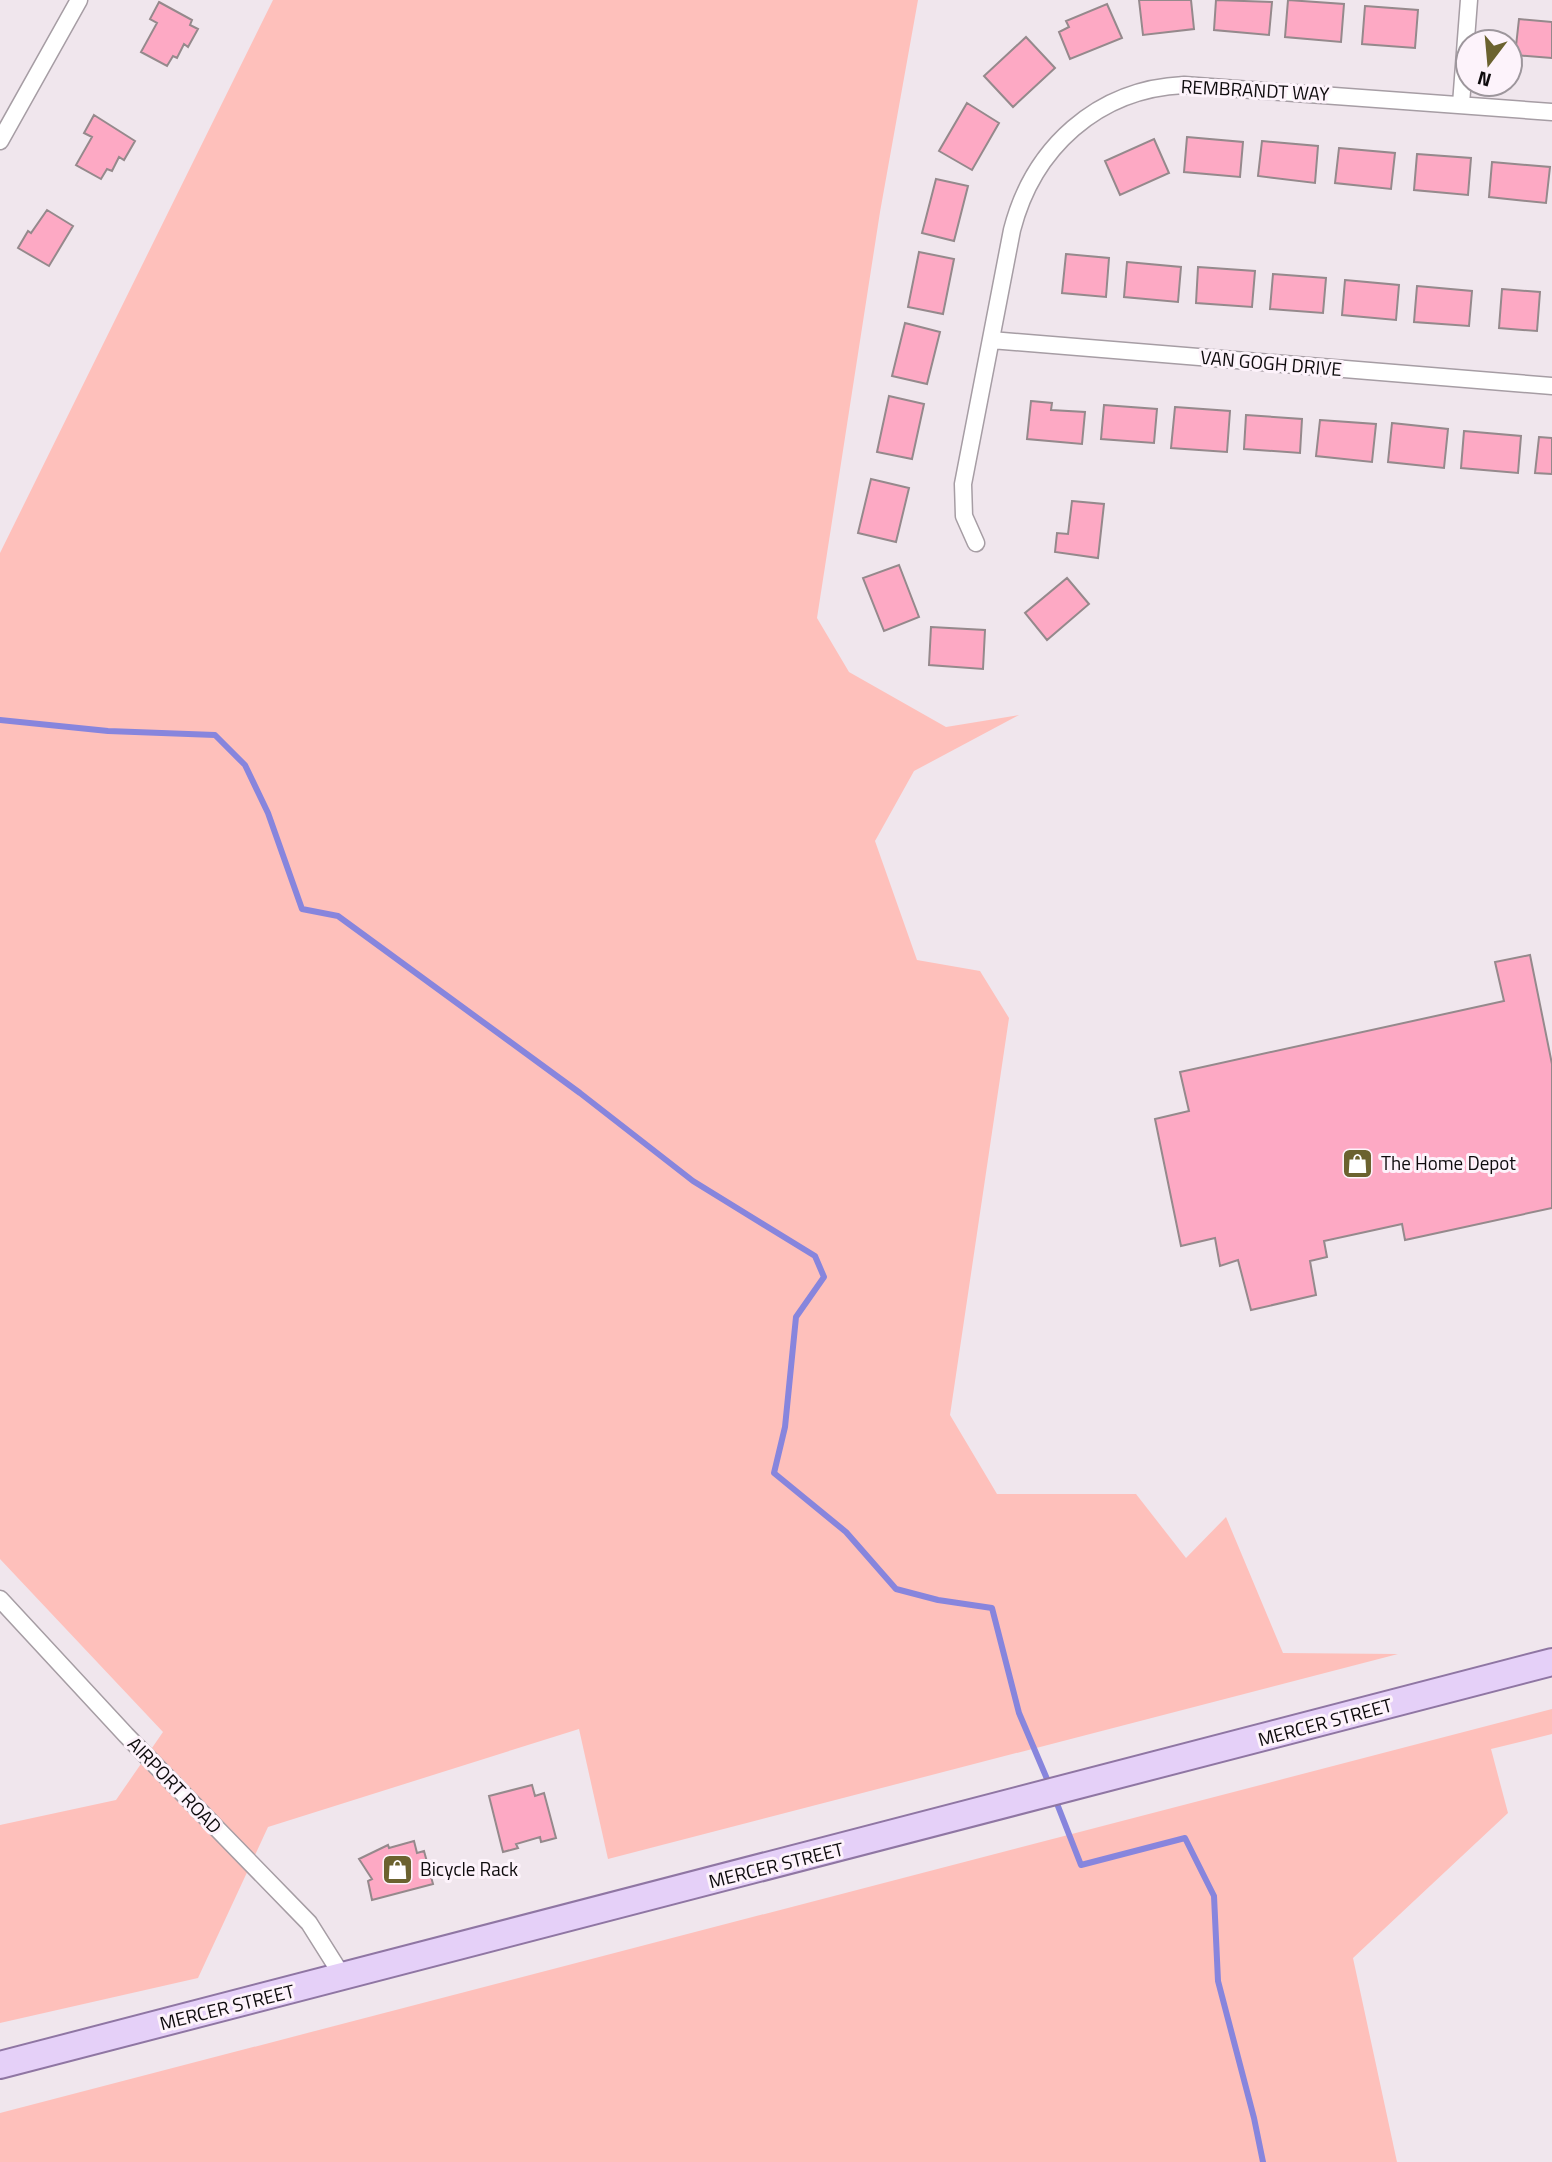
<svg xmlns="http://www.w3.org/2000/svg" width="1552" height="2162" font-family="'Titillium Web',sans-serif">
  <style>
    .green { fill: #fec0bb }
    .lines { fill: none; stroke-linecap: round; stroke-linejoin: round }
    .stream { stroke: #8785dd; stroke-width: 6 }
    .building { fill: #fda9c4; stroke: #95898c; stroke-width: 2 }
    .street-casing { stroke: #a69da4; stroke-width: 19 }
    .primary-casing { stroke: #8f76a3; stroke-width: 30 }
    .street { stroke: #fff; stroke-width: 16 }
    .primary { stroke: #e5d0f8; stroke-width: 26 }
    .labels { text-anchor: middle; stroke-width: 6; stroke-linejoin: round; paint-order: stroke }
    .street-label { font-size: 19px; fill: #0e0b0d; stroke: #fdf3fb }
    .poi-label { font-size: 19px; fill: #0e0b0d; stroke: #fdf3fb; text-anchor: start }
  </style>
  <rect width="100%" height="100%" fill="#f0e6ed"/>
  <!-- green -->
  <path class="green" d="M 273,0 L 918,0 L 880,212 L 817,618 L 849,672 L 946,727 L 1019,715 L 914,771 L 875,841 L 917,960 L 980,971 L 1009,1018 L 950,1415 L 997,1494 L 1136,1494 L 1186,1558 L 1226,1517 L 1283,1653 L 1398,1654 L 608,1859 L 579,1729 L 268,1827 L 198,1978 L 0,2023 L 0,1825 L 116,1800 L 163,1732 L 0,1559 L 0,553 Z
    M 1552,1709 L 1552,1734 L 1491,1749 L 1508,1813 L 1353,1958 L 1397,2162 L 0,2162 L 0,2113 Z"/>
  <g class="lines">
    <!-- stream -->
    <path class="stream" d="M 0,720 L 108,731 L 215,735 L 245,765 L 268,813 L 302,909 L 338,916 L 580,1093 L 693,1181 L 815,1256 L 824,1277 L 796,1317 L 785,1427 L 774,1473 L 846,1532 L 896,1589 L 938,1600 L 992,1608 L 1019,1713 L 1050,1786
      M 1054,1796 L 1081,1865 L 1185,1838 L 1214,1896 L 1218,1981 L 1254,2118 L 1263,2162"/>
  </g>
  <!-- building -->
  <path class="building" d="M 1139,0 L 1191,0 L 1194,29 L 1143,35 Z
    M 1216,0 L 1272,2 L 1269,35 L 1214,30 Z
    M 1288,0 L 1344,4 L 1341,42 L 1285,37 Z
    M 159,2 L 192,20 L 190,25 L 198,29 L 188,47 L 184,44 L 177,58 L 173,56 L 167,66 L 141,52 L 157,23 L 150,19 Z
    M 1107,4 L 1122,38 L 1070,59 L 1059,32 L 1069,27 L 1066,21 Z
    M 1365,6 L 1418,10 L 1415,48 L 1362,44 Z
    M 1519,19 L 1552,22 L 1552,58 L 1515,55 Z
    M 1026,37 L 1055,68 L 1013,107 L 984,76 Z
    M 967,103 L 999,123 L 972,170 L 939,151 Z
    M 94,115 L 135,141 L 124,160 L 119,157 L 112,171 L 107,169 L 101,179 L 76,165 L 92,137 L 84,133 Z
    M 1187,137 L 1243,142 L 1240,177 L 1184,172 Z
    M 1154,139 L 1169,173 L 1120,195 L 1105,161 Z
    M 1262,141 L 1318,146 L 1315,183 L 1258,176 Z
    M 1339,148 L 1395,153 L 1391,189 L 1335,183 Z
    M 1417,154 L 1471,158 L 1468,195 L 1414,190 Z
    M 1492,162 L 1550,167 L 1546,203 L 1489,197 Z
    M 936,179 L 968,186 L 954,241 L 922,233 Z
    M 47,210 L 73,226 L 49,266 L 18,248 L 28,231 L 31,233 Z
    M 919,252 L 954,259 L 943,314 L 908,307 Z
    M 1066,254 L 1109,258 L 1106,297 L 1062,293 Z
    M 1127,262 L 1181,267 L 1178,302 L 1124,297 Z
    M 1198,267 L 1255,271 L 1252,307 L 1196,303 Z
    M 1273,274 L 1326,278 L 1323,313 L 1270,309 Z
    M 1345,280 L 1399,285 L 1396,320 L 1342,315 Z
    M 1417,286 L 1472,291 L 1469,326 L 1414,322 Z
    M 1502,289 L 1540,292 L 1537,331 L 1499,328 Z
    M 905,323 L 940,332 L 927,384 L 892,376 Z
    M 889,396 L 924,404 L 912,459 L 877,452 Z
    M 1031,401 L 1052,403 L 1051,410 L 1085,412 L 1082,444 L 1027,439 Z
    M 1104,405 L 1157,409 L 1154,443 L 1101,439 Z
    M 1175,407 L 1230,411 L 1227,452 L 1171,448 Z
    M 1246,415 L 1302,419 L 1300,453 L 1244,449 Z
    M 1320,420 L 1376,424 L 1372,462 L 1316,456 Z
    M 1392,423 L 1448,429 L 1444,468 L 1388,462 Z
    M 1464,431 L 1521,436 L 1518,473 L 1461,468 Z
    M 1539,437 L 1552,438 L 1552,474 L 1535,473 Z
    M 871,479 L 909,488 L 896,542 L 858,533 Z
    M 1072,501 L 1104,504 L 1098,558 L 1055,552 L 1057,533 L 1068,534 Z
    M 899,565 L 919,617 L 884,631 L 863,578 Z
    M 1067,578 L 1089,604 L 1047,640 L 1025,613 Z
    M 931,627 L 985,630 L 983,669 L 929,665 Z
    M 1530,955 L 1552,1064 L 1552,1208 L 1405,1240 L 1402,1224 L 1324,1241 L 1327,1257 L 1310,1261 L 1316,1295 L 1251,1310 L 1238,1260 L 1220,1266 L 1215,1238 L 1181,1246 L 1155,1119 L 1189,1111 L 1180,1072 L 1504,1001 L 1495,962 Z
    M 532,1785 L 535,1796 L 544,1793 L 556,1838 L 541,1842 L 540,1837 L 516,1844 L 518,1848 L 503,1852 L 489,1796 Z
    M 414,1841 L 417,1853 L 424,1851 L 433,1884 L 372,1900 L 368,1881 L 372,1879 L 359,1859 L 388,1845 L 389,1848 Z"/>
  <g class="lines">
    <defs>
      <path id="street" d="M 1461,104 L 1469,0
        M 0,141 L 79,0
        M 991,340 L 1552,386
        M 976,543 L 964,516 L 963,484 L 1012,230 C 1033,148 1097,89 1184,85 L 1552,112
        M 0,1599 L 126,1735 L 309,1923 L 343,1977"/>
      <path id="primary" d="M 0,2065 L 1552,1662"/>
    </defs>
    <!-- street casing -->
    <use href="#street" class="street-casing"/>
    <!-- primary casing -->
    <use href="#primary" class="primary-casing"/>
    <!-- street -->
    <use href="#street" class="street"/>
    <!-- primary -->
    <use href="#primary" class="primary"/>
  </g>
  <!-- icons -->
  <defs>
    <symbol id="shop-square" viewBox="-11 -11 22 22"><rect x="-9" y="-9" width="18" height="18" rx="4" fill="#6b622f" stroke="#fdf3fb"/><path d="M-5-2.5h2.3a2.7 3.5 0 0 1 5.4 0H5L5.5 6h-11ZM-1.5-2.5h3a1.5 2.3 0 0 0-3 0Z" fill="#fff"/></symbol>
  </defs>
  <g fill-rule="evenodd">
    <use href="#shop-square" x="1340" y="1146" width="35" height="35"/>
    <use href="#shop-square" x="380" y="1852" width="35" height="35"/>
  </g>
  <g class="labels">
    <!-- street labels -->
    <g class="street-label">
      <text transform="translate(1255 90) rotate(3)" y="7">REMBRANDT WAY</text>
      <text transform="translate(1271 363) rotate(5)" y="7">VAN GOGH DRIVE</text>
      <text transform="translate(1325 1722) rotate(-15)" y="7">MERCER STREET</text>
      <text transform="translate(175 1785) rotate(46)" y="7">AIRPORT ROAD</text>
      <text transform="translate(776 1865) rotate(-14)" y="7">MERCER STREET</text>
      <text transform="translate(227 2007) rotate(-14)" y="7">MERCER STREET</text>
    </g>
    <!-- poi labels -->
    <g class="poi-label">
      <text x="1381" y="1170">The Home Depot</text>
      <text x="420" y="1876">Bicycle Rack</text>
    </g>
  </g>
  <!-- north arrow -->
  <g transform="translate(1489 63) rotate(196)"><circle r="33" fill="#fdf3fb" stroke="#9d969c" stroke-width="2"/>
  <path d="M0-5L12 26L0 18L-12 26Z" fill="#6b622f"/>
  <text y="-10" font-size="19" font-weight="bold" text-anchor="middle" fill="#0e0b0d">N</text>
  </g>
</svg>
